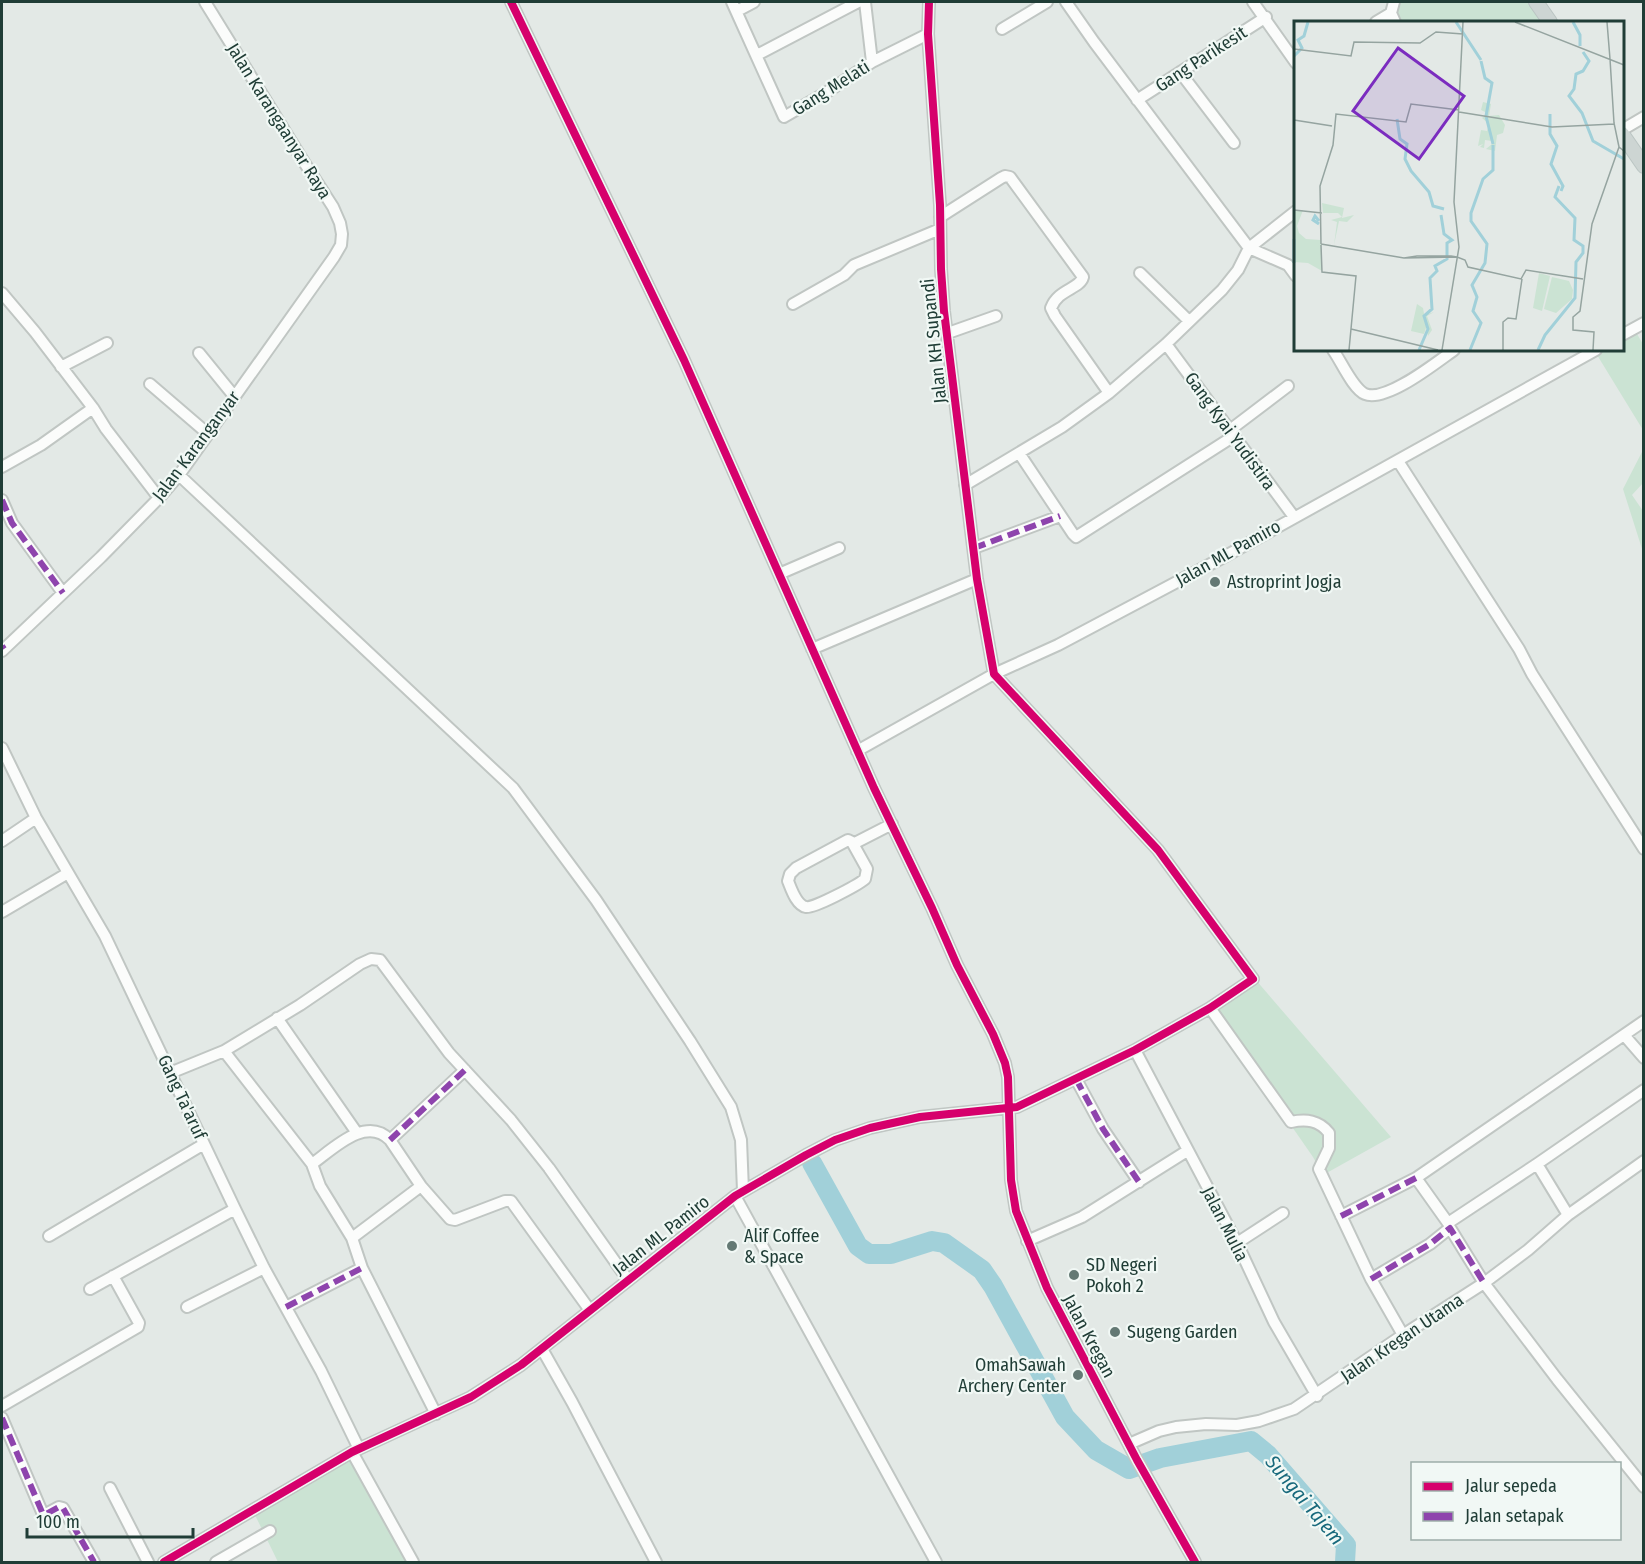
<svg xmlns="http://www.w3.org/2000/svg" width="1645" height="1564" font-family="'Fira Sans Condensed',sans-serif">
  <style>
    .green { fill: #cbe3d3 }
    .lines { fill: none; stroke-linecap: round; stroke-linejoin: round }
    .river { stroke: #a1d0d9; stroke-width: 20 }
    .minor-casing { stroke: #c0c6c3; stroke-width: 14 }
    .major-casing { stroke: #bbc5c3; stroke-width: 16 }
    .minor { stroke: #fbfcfb; stroke-width: 10 }
    .major { stroke: #cdd5d3; stroke-width: 14 }
    .quiet { stroke: #8e44ad; stroke-width: 6; stroke-dasharray: 12 6; stroke-linecap: butt }
    .cycleway-casing { stroke: #f1f8f5; stroke-width: 11 }
    .cycleway { stroke: #d6006c; stroke-width: 8 }
    .poi-dot { fill: #647974; stroke: #f1f8f5; stroke-width: 2 }
    .labels { text-anchor: middle; stroke-width: 4.5; stroke-linejoin: round; paint-order: stroke }
    .street-label { font-size: 18px; fill: #203d36; stroke: #f1f8f5 }
    .poi-label { font-size: 18px; fill: #203d36; stroke: #f1f8f5; text-anchor: start }
    .water-label { font-size: 20px; font-style: italic; fill: #18697c; stroke: #f1f8f5 }
    .inset-river { fill: none; stroke: #a1d0d9; stroke-width: 3 }
    .inset-road { fill: none; stroke: #95a4a0; stroke-width: 1.5 }
    .view { fill: #7b2cbf; fill-opacity: 0.15; stroke: #7b2cbf; stroke-width: 3 }
    .inset-edge { fill: none; stroke: #203d36; stroke-width: 3 }
  </style>
  <rect width="100%" height="100%" fill="#e3e9e6"/>
  <!-- green -->
  <path class="green" d="M 1387,2 L 1529,2 L 1542,22 L 1402,22 Z
    M 1634,329 L 1643,344 L 1643,430 L 1594,350 L 1622,350 L 1623,334 Z
    M 1643,450 L 1643,483 L 1632,495 L 1643,511 L 1643,552 L 1623,489 Z
    M 1255,979 L 1391,1137 L 1323,1175 L 1313,1157 L 1211,1010 Z
    M 355,1451 L 410,1562 L 278,1562 L 254,1513 Z"/>
  <g class="lines">
    <!-- river -->
    <path class="river" d="M 812,1163 L 858,1246 L 869,1254 L 891,1254 L 932,1241 L 944,1243 L 982,1270 L 993,1286 L 1065,1417 L 1096,1450 L 1129,1469 L 1160,1458 L 1251,1441 L 1268,1455 L 1346,1545 L 1345,1562"/>
    <defs>
      <path id="minor" d="M 511,2 L 684,360 L 874,788 L 932,908 L 957,965 L 993,1034 L 1005,1063 L 1008,1077 L 1011,1180 L 1016,1211 L 1047,1288 L 1137,1460 L 1195,1562
        M 732,2 L 784,117 L 827,92 L 872,62 L 928,34
        M 865,2 L 872,62
        M 1066,2 L 1094,42 L 1249,248 L 1288,265 L 1296,276
        M 1253,2 L 1296,63
        M 1394,2 L 1391,13 L 1395,22
        M 737,11 L 754,2
        M 1376,22 L 1391,13
        M 1002,29 L 1047,2
        M 757,55 L 858,2
        M 1180,72 L 1234,143
        M 1137,100 L 1266,17
        M 1622,130 L 1644,117
        M 940,217 L 1001,178 L 1005,176 L 1010,177 L 1083,277 C 1080,289 1058,289 1051,308 L 1055,316 L 1109,393
        M 1140,273 L 1189,321
        M 2,293 L 35,332 L 93,408
        M 793,304 L 844,275 L 854,265 L 940,229
        M 948,333 L 996,316
        M 1622,335 L 1644,323
        M 1166,344 L 1294,517
        M 1333,350 C 1341,361 1353,389 1365,394 C 1386,403 1437,362 1454,350
        M 199,353 L 234,396
        M 61,367 L 107,343
        M 150,384 L 207,433
        M 1230,430 L 1288,386
        M 1019,453 L 1073,534 L 1076,537 L 1234,436
        M 1398,461 L 1519,649 L 1532,674 L 1644,849
        M 2,467 L 41,445 L 93,408 L 106,429 L 159,498
        M 179,475 L 513,788 L 596,900 L 690,1041 L 731,1107 L 741,1140 L 743,1191
        M 965,485 L 1062,427 L 1109,393 L 1166,344 L 1222,290 L 1238,270 L 1249,248 L 1296,211
        M 2,500 L 12,523 L 63,593
        M 974,548 L 1060,516
        M 779,574 L 839,548
        M 812,649 L 977,579
        M 2,651 L 101,557 L 159,498 L 179,475 L 334,257 L 341,245 L 342,234 L 340,223 L 333,207 L 302,159 L 205,2
        M 2,748 L 36,818 L 105,936 L 235,1209 L 264,1268 L 321,1371 L 359,1449
        M 857,751 L 994,674 L 1058,645 L 1222,558 L 1596,350
        M 848,840 L 852,842 L 867,869 L 865,879 C 858,885 813,909 806,907 C 796,905 791,888 788,881 L 790,874 L 796,868 Z
        M 2,841 L 36,818
        M 853,844 L 892,824
        M 2,912 L 68,873
        M 1210,1008 L 1291,1122 C 1306,1119 1319,1120 1329,1133 L 1329,1148 L 1319,1169 L 1371,1279 L 1403,1335
        M 277,1018 L 357,1133
        M 1624,1035 L 1644,1058
        M 1135,1050 L 1237,1243 L 1274,1322 L 1317,1396
        M 224,1051 L 300,1005 L 360,964 L 371,959 L 380,960 L 449,1053 L 511,1120 L 549,1168 L 628,1280
        M 170,1073 L 224,1051 L 312,1164 L 320,1186 L 352,1238 L 362,1268 L 436,1414
        M 1076,1079 L 1103,1129 L 1139,1182
        M 390,1140 L 465,1070
        M 312,1164 C 333,1149 366,1115 390,1140 L 421,1186 L 450,1219 L 455,1220 L 505,1201 L 511,1201 L 589,1309
        M 1537,1164 L 1568,1215
        M 1416,1178 L 1448,1223 L 1537,1164 L 1644,1090
        M 735,1196 L 936,1562
        M 1341,1216 L 1416,1178 L 1644,1021
        M 49,1236 L 204,1144
        M 352,1238 L 421,1186
        M 1027,1241 L 1082,1217 L 1187,1151
        M 1237,1243 L 1283,1213
        M 1371,1279 L 1430,1244 L 1450,1228 L 1484,1283 L 1557,1379 L 1644,1487
        M 90,1289 L 235,1209
        M 187,1307 L 264,1268
        M 286,1307 L 362,1268
        M 542,1349 L 572,1402 L 656,1562
        M 2,1406 L 138,1327 L 139,1323 L 113,1276
        M 2,1418 L 42,1512 L 46,1514 L 59,1507 L 63,1508 L 94,1562
        M 1129,1444 L 1159,1431 L 1176,1427 L 1206,1424 L 1237,1425 L 1259,1421 L 1294,1409 L 1403,1335 L 1484,1283 L 1528,1250 L 1568,1215 L 1644,1161
        M 352,1452 L 413,1562
        M 110,1488 L 148,1562
        M 164,1562 L 352,1452 L 471,1397 L 521,1365 L 735,1196 L 806,1155 L 835,1140 L 870,1128 L 920,1117 L 1017,1107 L 1135,1050 L 1210,1008 L 1253,979 L 1158,850 L 994,674 L 977,579 L 944,311 L 941,269 L 940,205 L 928,34 L 929,2
        M 216,1562 L 270,1531"/>
      <path id="major" d="M 1536,2 L 1550,22
        M 1622,134 L 1644,166"/>
    </defs>
    <!-- minor casing -->
    <use href="#minor" class="minor-casing"/>
    <!-- major casing -->
    <use href="#major" class="major-casing"/>
    <!-- minor -->
    <use href="#minor" class="minor"/>
    <!-- major -->
    <use href="#major" class="major"/>
    <!-- quiet -->
    <path class="quiet" d="M 2,500 L 12,523 L 63,593
      M 974,548 L 1060,516
      M 2,646 L 4,649
      M 1076,1079 L 1103,1129 L 1139,1182
      M 390,1140 L 465,1070
      M 1341,1216 L 1416,1178
      M 1371,1279 L 1430,1244 L 1450,1228 L 1484,1283
      M 286,1307 L 362,1268
      M 2,1418 L 42,1512 L 46,1514 L 59,1507 L 63,1508 L 94,1562"/>
    <defs>
      <path id="cycleway" d="M 511,2 L 684,360 L 874,788 L 932,908 L 957,965 L 993,1034 L 1005,1063 L 1008,1077 L 1011,1180 L 1016,1211 L 1047,1288 L 1137,1460 L 1195,1562
        M 164,1562 L 352,1452 L 471,1397 L 521,1365 L 735,1196 L 806,1155 L 835,1140 L 870,1128 L 920,1117 L 1017,1107 L 1135,1050 L 1210,1008 L 1253,979 L 1158,850 L 994,674 L 977,579 L 944,311 L 941,269 L 940,205 L 928,34 L 929,2"/>
    </defs>
    <!-- cycleway casing -->
    <use href="#cycleway" class="cycleway-casing"/>
    <!-- cycleway -->
    <use href="#cycleway" class="cycleway"/>
  </g>
  <!-- markers -->
  <g class="poi-dot">
    <circle cx="1215" cy="582" r="6"/>
    <circle cx="732" cy="1246" r="6"/>
    <circle cx="1074" cy="1275" r="6"/>
    <circle cx="1115" cy="1332" r="6"/>
    <circle cx="1078" cy="1375" r="6"/>
  </g>
  <g class="labels">
    <!-- street labels -->
    <g class="street-label">
      <text transform="translate(1201 59) rotate(-33)" y="6">Gang Parikesit</text>
      <text transform="translate(831 88) rotate(-32)" y="6">Gang Melati</text>
      <text transform="translate(279 121) rotate(58)" y="6">Jalan Karangaanyar Raya</text>
      <text transform="translate(934 341) rotate(-96)" y="6">Jalan KH Supandi</text>
      <text transform="translate(1230 431) rotate(54)" y="6">Gang Kyai Yudistira</text>
      <text transform="translate(196 446) rotate(-53)" y="6">Jalan Karanganyar</text>
      <text transform="translate(1228 553) rotate(-29)" y="6">Jalan ML Pamiro</text>
      <text transform="translate(182 1097) rotate(65)" y="6">Gang Ta'aruf</text>
      <text transform="translate(1225 1224) rotate(63)" y="6">Jalan Mulia</text>
      <text transform="translate(661 1235) rotate(-38)" y="6">Jalan ML Pamiro</text>
      <text transform="translate(1089 1336) rotate(62)" y="6">Jalan Kregan</text>
      <text transform="translate(1402 1338) rotate(-34)" y="6">Jalan Kregan Utama</text>
    </g>
    <!-- poi labels -->
    <g class="poi-label">
      <text x="1227" y="588">Astroprint Jogja</text>
      <text x="744" y="1242">Alif Coffee<tspan x="744" dy="21">&amp; Space</tspan></text>
      <text x="1086" y="1271">SD Negeri<tspan x="1086" dy="21">Pokoh 2</tspan></text>
      <text x="1127" y="1338">Sugeng Garden</text>
      <text x="1066" y="1371" text-anchor="end">OmahSawah<tspan x="1066" dy="21">Archery Center</tspan></text>
    </g>
    <!-- water labels -->
    <g class="water-label">
      <text transform="translate(1305 1500) rotate(50)" y="7">Sungai Tajem</text>
    </g>
  </g>
  <!-- overview -->
  <g transform="translate(1294 21)">
    <rect width="330" height="330" fill="#e3e9e6"/>
    <path d="M 189,81 L 197,83 L 195,95 L 205,94 L 211,104 L 209,112 L 203,114 L 201,130 L 192,128 L 198,123 L 198,120 L 191,119 L 190,127 L 186,126 L 189,123 L 184,125 L 187,109 L 193,110 L 195,103 L 188,97 L 193,92 L 187,89 ZM 28,182 L 50,187 L 48,197 L 60,194 L 53,201 L 45,200 L 40,224 L 43,201 L 37,199 L 48,196 L 44,192 L 29,192 ZM 9,189 L 3,205 L 5,212 L 12,218 L 27,219 L 28,250 L 14,242 L 0,241 L 0,190 ZM 245,252 L 256,255 L 248,290 L 239,287 ZM 258,256 L 275,260 L 279,269 L 278,278 L 262,292 L 250,288 ZM 123,283 L 129,287 L 132,304 L 131,294 L 140,291 L 133,295 L 138,309 L 134,315 L 133,304 L 130,313 L 117,310 Z" fill="#cbe3d3"/>
    <path class="inset-river" d="M 162,1 L 187,39M 279,1 L 286,14 L 286,25M 289,31 L 295,40 L 289,50 L 282,53 L 280,68 L 275,75 L 288,92 L 299,120 L 330,138M 0,35 L 8,27 L 4,19 L 10,15 L 14,1M 187,40 L 191,57 L 198,62 L 192,95 L 199,123M 256,93 L 256,113 L 263,125 L 257,143 L 269,165 L 267,170M 103,98 L 106,118 L 113,123 L 111,138 L 117,150 L 135,171 L 139,185 L 150,188M 25,203 L 19,199 L 21,195 L 25,200M 0,218 L 0,242M 125,329 L 134,308 L 130,295 L 138,288 L 136,257 L 143,250 L 141,245 L 153,238 L 153,222 L 158,219 L 150,213 L 147,194M 176,329 L 187,302 L 179,290 L 183,276 L 178,264 L 191,242 L 193,223 L 177,200 L 177,192 L 189,158 L 199,149 L 199,124M 244,329 L 251,314 L 281,277 L 282,241 L 289,232 L 289,225 L 280,219 L 281,197 L 261,176 L 265,165"/>
    <path class="inset-road" d="M 221,1 L 330,44M 313,1 L 316,38M 0,28 L 57,35 L 60,21 L 126,22 L 142,11 L 169,13M 316,38 L 320,102 L 325,126 L 330,130M 165,91 L 258,106 L 320,103M 0,99 L 38,105M 0,189 L 28,192M 27,223 L 26,165 L 39,124 L 42,93 L 112,101 L 117,83 L 165,89M 27,223 L 110,237 L 123,235 L 157,235 L 163,236 L 110,237 ZM 27,224 L 28,251 L 62,255 L 55,329M 163,236 L 171,239 L 174,246 L 227,258 L 232,249 L 289,258M 57,308 L 144,329M 148,329 L 165,226 L 160,181 L 169,1M 209,329 L 209,301 L 214,297 L 222,298 L 228,258M 299,329 L 300,311 L 279,309 L 279,296 L 286,290 L 298,203 L 325,126"/>
    <path class="view" d="M 104,27 L 170,75 L 125,138 L 59,90 Z"/>
    <rect width="330" height="330" class="inset-edge"/>
  </g>
  <!-- border -->
  <rect width="1645" height="1564" fill="none" stroke="#203d36" stroke-width="6"/>
  <!-- legend -->
  <rect x="1411" y="1462" width="210" height="78" fill="#f1f8f5" stroke="#9dada9" stroke-width="1.5"/>
  <rect x="1423" y="1482" width="30" height="9" fill="#d6006c" stroke="#9dada9" stroke-width="1.5"/>
  <text x="1465" y="1492" font-size="18" fill="#203d36">Jalur sepeda</text>
  <rect x="1423" y="1512" width="30" height="9" fill="#8e44ad" stroke="#9dada9" stroke-width="1.5"/>
  <text x="1465" y="1522" font-size="18" fill="#203d36">Jalan setapak</text>
  <!-- scale -->
  <path d="M27 1528v9h166v-9" fill="none" stroke="#203d36" stroke-width="3"/>
  <text x="36" y="1528" font-size="18" fill="#203d36" stroke="#f1f8f5" stroke-width="4.5" paint-order="stroke">100 m</text>
</svg>
